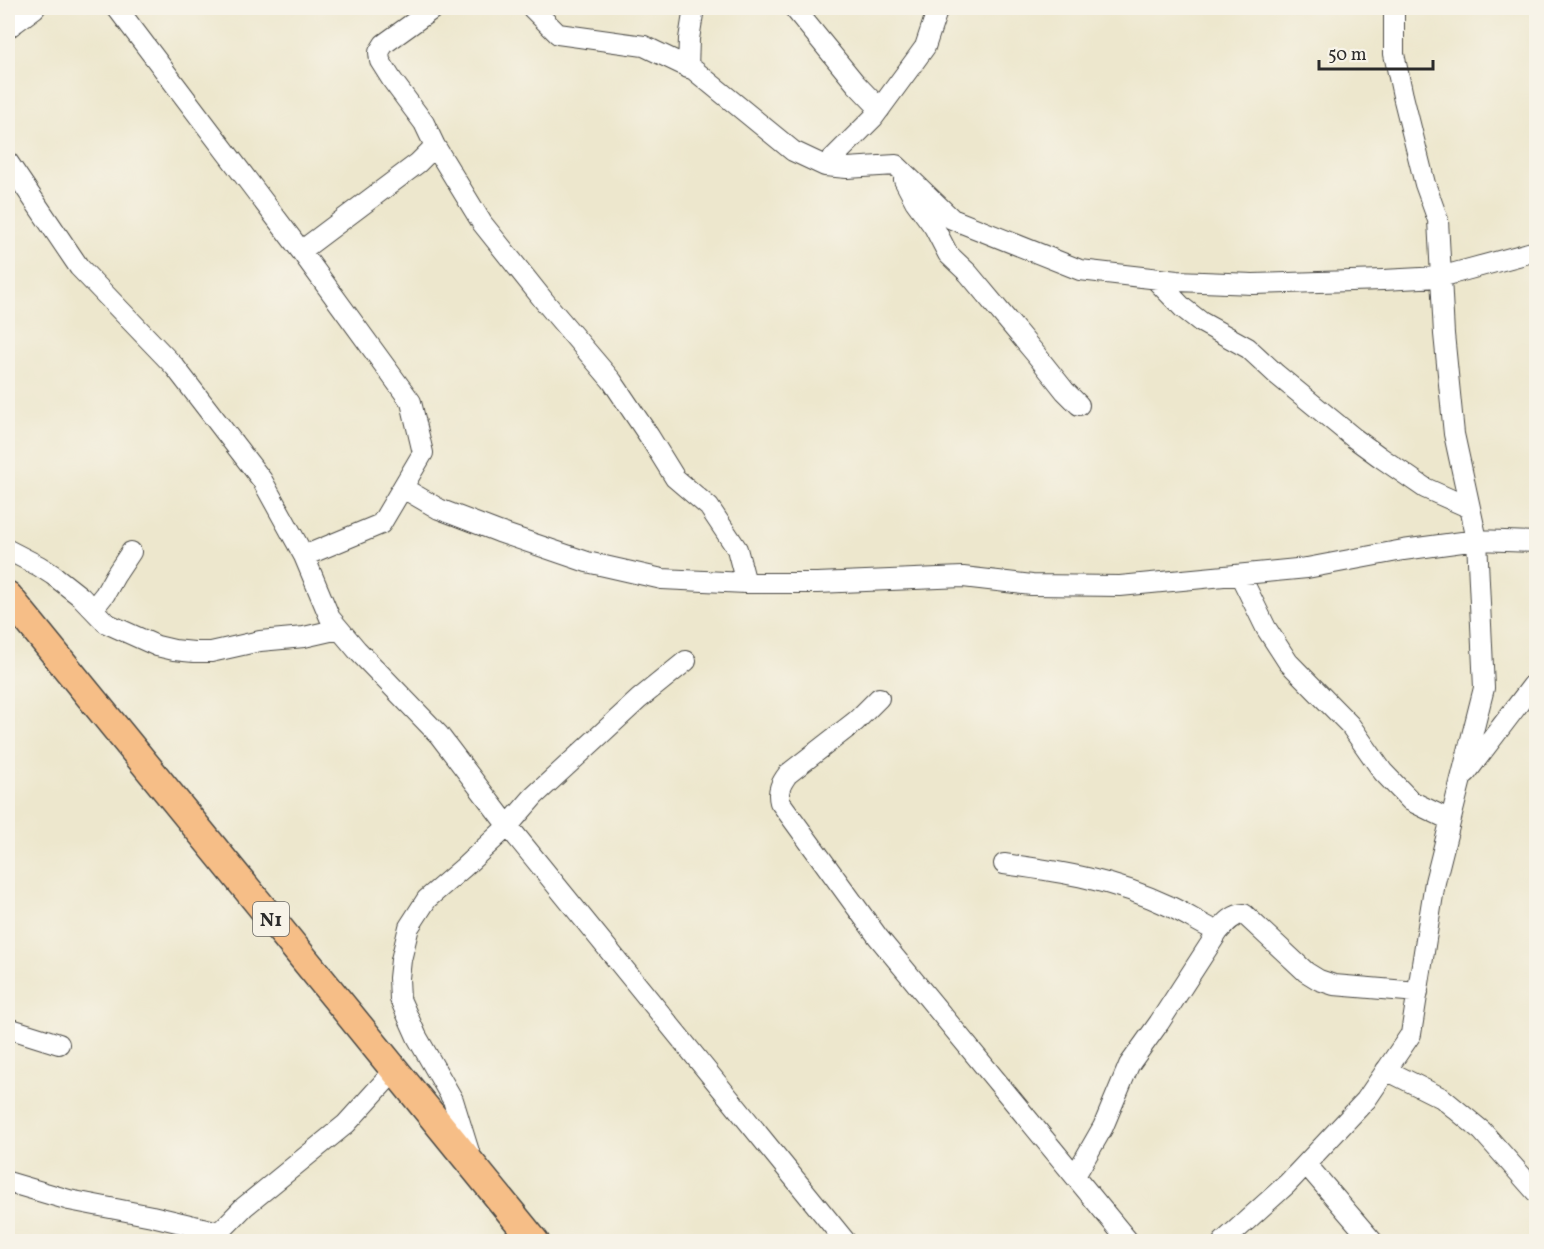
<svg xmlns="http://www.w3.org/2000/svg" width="1544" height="1249" font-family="Vollkorn,serif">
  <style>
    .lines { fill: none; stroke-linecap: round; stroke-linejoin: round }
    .minor-casing { stroke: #484743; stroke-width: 22 }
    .highway-casing { stroke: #484743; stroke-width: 31 }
    .minor { stroke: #fff; stroke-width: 20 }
    .highway { stroke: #f6be87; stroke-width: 28 }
    .labels { text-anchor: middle; stroke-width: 5; stroke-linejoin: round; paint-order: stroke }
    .shield { fill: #f7f3e8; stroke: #686764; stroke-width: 1.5 }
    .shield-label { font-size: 20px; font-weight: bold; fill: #2b2b2b }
  </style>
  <rect width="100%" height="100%" fill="#f7f3e8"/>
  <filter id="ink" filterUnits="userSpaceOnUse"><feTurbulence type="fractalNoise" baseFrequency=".0167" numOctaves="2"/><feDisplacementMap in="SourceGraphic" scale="12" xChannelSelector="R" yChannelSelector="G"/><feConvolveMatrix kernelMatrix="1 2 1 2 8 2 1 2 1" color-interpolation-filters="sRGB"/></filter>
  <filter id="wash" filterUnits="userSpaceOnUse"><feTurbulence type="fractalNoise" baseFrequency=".008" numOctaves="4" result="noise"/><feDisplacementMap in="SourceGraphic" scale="24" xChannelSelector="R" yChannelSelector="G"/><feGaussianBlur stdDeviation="1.35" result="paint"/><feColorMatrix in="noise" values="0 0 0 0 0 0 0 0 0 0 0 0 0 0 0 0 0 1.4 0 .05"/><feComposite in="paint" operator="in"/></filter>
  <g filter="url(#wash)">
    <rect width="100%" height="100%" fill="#ede7cd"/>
  </g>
  <g filter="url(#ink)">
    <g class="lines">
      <defs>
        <path id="minor" d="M 117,8 L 301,251 L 411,402 L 423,453 L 381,524 L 304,556
          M 532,8 L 558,34 L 644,46 L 694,70 L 793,151 L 825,166 L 847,168 L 896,165 L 952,219 L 1080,270 L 1177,281 L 1253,284 L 1383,280 L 1440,277 L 1536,251
          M 794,8 L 856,84 L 880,109
          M 8,28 L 35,8
          M 688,68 L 689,39 L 694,8
          M 435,146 L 482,223 L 545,302 L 612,381 L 649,436 L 675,478 L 709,507 L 737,549 L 746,583
          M 8,162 L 79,267 L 175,367 L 262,480 L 304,556 L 330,618 L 357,650 L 439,735 L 508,826 L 846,1242
          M 825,166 L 873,118 L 909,69 L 925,47 L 938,8
          M 904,180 L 915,201 L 934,227 L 948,254 L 968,273 L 1034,352 L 1065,391 L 1079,405
          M 301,251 L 418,163 L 435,146 L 424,123 L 392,80 L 380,61 L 379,52 L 384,44 L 434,8
          M 1155,279 L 1183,308 L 1201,322 L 1248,348 L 1276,374 L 1354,438 L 1380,457 L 1425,488 L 1470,508
          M 403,488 L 439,509 L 499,532 L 587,562 L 662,579 L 746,583 L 817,583 L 963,577 L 1032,585 L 1120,586 L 1307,568 L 1403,550 L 1477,540 L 1536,542
          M 8,550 L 39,566 L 53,575 L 81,597 L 106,623 L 157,646 L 174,650 L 194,652 L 211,652 L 260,641 L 304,637 L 339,629
          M 1240,575 L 1266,628 L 1288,662 L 1350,725 L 1383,772 L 1411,801 L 1450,820
          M 93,609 L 105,594 L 115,576 L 131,552
          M 879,698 L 856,721 L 788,774 C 781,783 777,791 780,802 L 878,937 L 1129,1242
          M 1466,773 L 1536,681
          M 1004,864 C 1063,872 1114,880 1169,906 C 1186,914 1201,924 1218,932
          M 8,1028 L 59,1044
          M 1386,1070 L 1442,1098 L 1482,1131 L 1536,1192
          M 470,1155 L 453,1100 L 417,1037 L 400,999 L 399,978 L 401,960 L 409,927 L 427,899 L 463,868 L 508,826 L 534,796 L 639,699 L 686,661
          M 1306,1164 L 1373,1242
          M 1075,1176 L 1103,1127 L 1129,1065 L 1159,1023 L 1218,932 C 1225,924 1233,914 1244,914 L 1306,972 L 1319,980 L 1334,985 L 1418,992
          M 8,1182 L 69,1200 L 152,1216 L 219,1232
          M 210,1242 L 244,1207 L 346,1124 L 395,1070
          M 1223,1242 L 1287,1184 L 1366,1100 L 1411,1034 L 1435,882 L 1484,688 L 1477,540 L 1454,434 L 1444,334 L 1438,220 L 1425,184 L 1403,96 L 1394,54 L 1394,8"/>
        <path id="highway" d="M 8,596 L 535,1242"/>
      </defs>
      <!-- minor casing -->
      <use href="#minor" class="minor-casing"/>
      <!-- highway casing -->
      <use href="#highway" class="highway-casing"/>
      <!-- minor -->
      <use href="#minor" class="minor"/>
      <!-- highway -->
      <use href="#highway" class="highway"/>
    </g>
  </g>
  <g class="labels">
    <!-- shield labels -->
    <rect class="shield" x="253" y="902" width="36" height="34" rx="4.5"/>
    <g class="shield-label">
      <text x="271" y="926">N1</text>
    </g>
  </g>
  <!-- margin -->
  <rect width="1544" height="1249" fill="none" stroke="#f7f3e8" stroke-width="30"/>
  <!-- scale -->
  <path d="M1319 60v9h114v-9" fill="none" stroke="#2b2b2b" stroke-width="3"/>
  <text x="1328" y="60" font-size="18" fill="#2b2b2b" stroke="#f7f3e8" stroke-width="4.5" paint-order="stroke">50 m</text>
</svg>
